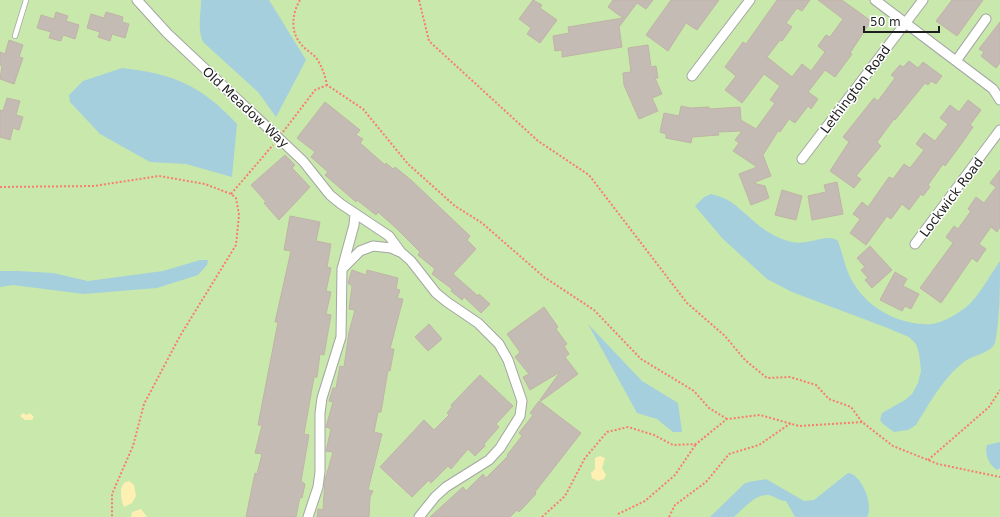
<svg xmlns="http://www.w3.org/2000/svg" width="1000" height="517" font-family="'DejaVu Sans',sans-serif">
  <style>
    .grass { fill: #c8e9ab }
    .sand { fill: #fef0b3 }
    .water { fill: #a5cfdd }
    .building { fill: #c4bbb4; stroke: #c1b3a7 }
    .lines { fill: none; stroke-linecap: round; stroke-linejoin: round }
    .service-casing { stroke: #a5a5a5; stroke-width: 6 }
    .minor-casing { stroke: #a5a5a5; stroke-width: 11 }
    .path { stroke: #f97d6c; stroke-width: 2; stroke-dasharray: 2 2; stroke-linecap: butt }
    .service { stroke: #fff; stroke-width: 4.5 }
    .minor { stroke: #fff; stroke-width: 9 }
    .labels { text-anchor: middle; stroke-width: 3; stroke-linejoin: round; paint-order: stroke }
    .street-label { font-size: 13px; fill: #1e1e1e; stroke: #fff }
  </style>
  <rect width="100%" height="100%" fill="#efece4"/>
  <!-- grass -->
  <path class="grass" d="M 0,0 L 1000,0 L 1000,517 L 0,517 Z"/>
  <!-- sand -->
  <path class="sand" d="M 23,413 L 27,415 L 30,413 L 34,417 L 32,420 L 25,420 L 20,416 Z
    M 600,456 L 605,458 L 602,468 L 606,475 L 604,479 L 598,481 L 592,478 L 591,473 L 595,469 L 595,458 Z
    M 129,481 L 134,485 L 136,496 L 132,503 L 124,507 C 121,500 119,489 124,483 Z
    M 141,509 L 147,517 L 131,517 L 132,512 Z"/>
  <!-- water -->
  <path class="water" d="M 201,0 L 269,0 L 306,60 L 276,117 L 258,92 L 203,42 C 197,29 201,15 201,0 Z
    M 122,68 C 174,74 201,85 237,124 L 232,177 L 186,164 L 150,162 L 100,134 L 70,102 L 69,95 L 83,81 Z
    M 711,194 C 718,196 725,198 731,202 C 753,218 763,235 792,242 C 807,246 829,232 838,241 C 843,255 846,272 854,284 C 870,310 902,326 932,324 C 942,323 957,314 965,308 C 978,298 990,275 1000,261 C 1000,288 1000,319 995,343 C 990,354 972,355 964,362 C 944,377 929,404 916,425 L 908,430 L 894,432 L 883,424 L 880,420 L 882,413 L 905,400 L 912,394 L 918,383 L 921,371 L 919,353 L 916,344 L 909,337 L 885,327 L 792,292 L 767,279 L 723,239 L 695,206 L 704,197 Z
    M 200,260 L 208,260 L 207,265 L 198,275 L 157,288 L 84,294 L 13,285 L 0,287 L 0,271 L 18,271 L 53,273 L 88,281 L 163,271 Z
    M 588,324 L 642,381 L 678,403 L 682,432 L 673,432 L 657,419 L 637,413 Z
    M 1000,442 L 1000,468 L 997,470 C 989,465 984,454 987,445 Z
    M 848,473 C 862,474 874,506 867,517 L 795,517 L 786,501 C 779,501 775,496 768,495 C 755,494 743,509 734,517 L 710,517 L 744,484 C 752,480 759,481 766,479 L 804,501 L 814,500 Z"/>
  <!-- building -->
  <path class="building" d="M 533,0 L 542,5 L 540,8 L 557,20 L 540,43 L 527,34 L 531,28 L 519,19 Z
    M 613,0 L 653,0 L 646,9 L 637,3 L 619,27 L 622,47 L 562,57 L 562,50 L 555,51 L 553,36 L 569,33 L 568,27 L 623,18 L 608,7 Z
    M 671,0 L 719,0 L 697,30 L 686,23 L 668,51 L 646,35 Z
    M 777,0 L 810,0 L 802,11 L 797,8 L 786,23 L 792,27 L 782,41 L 780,40 L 767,57 L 792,77 L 802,64 L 811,71 L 825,52 L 818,46 L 826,35 L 830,37 L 843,19 L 818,0 L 842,0 L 871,21 L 850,53 L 852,54 L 835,77 L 825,70 L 808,92 L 818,99 L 811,109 L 808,106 L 795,123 L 789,119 L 780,132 L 778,131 L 763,155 L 771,176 L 753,183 L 765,186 L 769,198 L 751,205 L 739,174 L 757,167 L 733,151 L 739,143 L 735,140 L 742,131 L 718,132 L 719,135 L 692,137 L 691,143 L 666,138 L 666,134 L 660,132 L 664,113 L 679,116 L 681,106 L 690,108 L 709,107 L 709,109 L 740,107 L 741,120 L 756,129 L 775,103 L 770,100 L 780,86 L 764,74 L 742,103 L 725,90 L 736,76 L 725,67 L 743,42 L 746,44 Z
    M 952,0 L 983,0 L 957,36 L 936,21 Z
    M 56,12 L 68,16 L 66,21 L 79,25 L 75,39 L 63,35 L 61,41 L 49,38 L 51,32 L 37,28 L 41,15 L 54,19 Z
    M 106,12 L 123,17 L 122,22 L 129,24 L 125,38 L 112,34 L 110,41 L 98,37 L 100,32 L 87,28 L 91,14 L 104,18 Z
    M 1000,22 L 1000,63 L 996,68 L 981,56 L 984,52 L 979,49 Z
    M 9,40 L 23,45 L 19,57 L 23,58 L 14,84 L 0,79 L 2,66 L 0,65 L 0,52 L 5,54 Z
    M 648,45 L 651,67 L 656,66 L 658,78 L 655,78 L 662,94 L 652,98 L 658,111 L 639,119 L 624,85 L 623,73 L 631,72 L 628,48 Z
    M 909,61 L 918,68 L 923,62 L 942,76 L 936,84 L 931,81 L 928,85 L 925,83 L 895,120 L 894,119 L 877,142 L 881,146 L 856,176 L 861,179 L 854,188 L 830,171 L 849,142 L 843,137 L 874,98 L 878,101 L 895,78 L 891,75 L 900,65 L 903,67 Z
    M 7,98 L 20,101 L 16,115 L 23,117 L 19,130 L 13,128 L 10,140 L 0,137 L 0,110 L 3,111 Z
    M 968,100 L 981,110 L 970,125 L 973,127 L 962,143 L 945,166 L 943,164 L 928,185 L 930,187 L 923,196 L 921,194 L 909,210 L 902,204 L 891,219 L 887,216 L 866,245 L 850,233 L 860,219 L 853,214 L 862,202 L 868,207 L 889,177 L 893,179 L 904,164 L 910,168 L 924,150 L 916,144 L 924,133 L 935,141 L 948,124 L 940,118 L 950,105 L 959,112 Z
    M 325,102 L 360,130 L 356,135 L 363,139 L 360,143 L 385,165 L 386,163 L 393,169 L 395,167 L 411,180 L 470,236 L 467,240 L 476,249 L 453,274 L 478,296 L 479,294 L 490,304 L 481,313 L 464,297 L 462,300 L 451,291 L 452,289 L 432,274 L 435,269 L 418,255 L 420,252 L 396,228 L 378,212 L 376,215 L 357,200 L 356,202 L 325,175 L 328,172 L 311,157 L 315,152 L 297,138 Z
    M 285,155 L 295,165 L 292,168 L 310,187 L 279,220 L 264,203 L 266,202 L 251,185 Z
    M 1000,170 L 1000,227 L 997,232 L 991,227 L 979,244 L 986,249 L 977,262 L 972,258 L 941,303 L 920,288 L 953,243 L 946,237 L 954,226 L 958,229 L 971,211 L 968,209 L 976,197 L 984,203 L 996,187 L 990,183 Z
    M 837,182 L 843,214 L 812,220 L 808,196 L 826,192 L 824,185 Z
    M 782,190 L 802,196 L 796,220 L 775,215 Z
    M 290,216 L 320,222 L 316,241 L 331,244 L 327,267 L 331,268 L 326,291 L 331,292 L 326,314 L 331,315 L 324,355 L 320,354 L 317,377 L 314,377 L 304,434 L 309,435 L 301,481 L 305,484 L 302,498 L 300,497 L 296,517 L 246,517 L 255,473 L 257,474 L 262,454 L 255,453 L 262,425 L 258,425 L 278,322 L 275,322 L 291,251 L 284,250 Z
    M 870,246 L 892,270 L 872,288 L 865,280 L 868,278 L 861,270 L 865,267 L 857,258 Z
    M 352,270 L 366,275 L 367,270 L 398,278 L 396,289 L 400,290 L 397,298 L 403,299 L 390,349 L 394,349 L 390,371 L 388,370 L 381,412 L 378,412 L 374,432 L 382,434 L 368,490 L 373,491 L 370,497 L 369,517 L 317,517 L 318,509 L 323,510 L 325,480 L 333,452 L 326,451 L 331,429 L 326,427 L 333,402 L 329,401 L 333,388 L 336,388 L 340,366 L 344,367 L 349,332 L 355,310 L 349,309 L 352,286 L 348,283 Z
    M 895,272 L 907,279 L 903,286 L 919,294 L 911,309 L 905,306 L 902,311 L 880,300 Z
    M 544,307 L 558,327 L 556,329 L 567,344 L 564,346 L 569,354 L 565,357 L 578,374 L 541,401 L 540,400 L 560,372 L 530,390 L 523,377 L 529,374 L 515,357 L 520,352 L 507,334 Z
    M 429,324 L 442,339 L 428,351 L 415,337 Z
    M 480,375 L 513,406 L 496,424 L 499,427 L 484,444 L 485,446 L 475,456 L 468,449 L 451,469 L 448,466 L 431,483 L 429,480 L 412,497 L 380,467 L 424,420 L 434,430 L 449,415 L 447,413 L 452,407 L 451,405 Z
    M 539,401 L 581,433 L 535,492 L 536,494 L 519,512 L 517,510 L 510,517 L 430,517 L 463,487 L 466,491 L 483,474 L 486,478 L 508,456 L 507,455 L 522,436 L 519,433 L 533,415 L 530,413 Z"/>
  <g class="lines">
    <defs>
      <path id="service" d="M 15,36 L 26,0"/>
      <path id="minor" d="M 137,0 L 167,33 L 303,161 L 330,195 L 341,204 L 389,236 L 400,251
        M 875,0 L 993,89 L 1000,100
        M 956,61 L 986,19
        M 692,76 L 750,0
        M 802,159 L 923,0
        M 915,244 L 1000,130
        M 342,269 L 360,251 L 373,246 L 391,248 L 402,253 L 411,261 L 436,293 L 447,302 L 478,323 L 499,344 L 508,360 L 522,401 L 520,416 L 500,448 L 489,460 L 446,487 L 435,497 L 419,517
        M 308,517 L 318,487 L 320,472 L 320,413 L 322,398 L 341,337 L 342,269 L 354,225 L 355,214"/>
    </defs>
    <!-- service casing -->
    <use href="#service" class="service-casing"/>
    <!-- minor casing -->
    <use href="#minor" class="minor-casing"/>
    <!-- path -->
    <path class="path" d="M 300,0 C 292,13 290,32 301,44 C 305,50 313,53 317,59 C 322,67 325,75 327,85 L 363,109 L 408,164 L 455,206 L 482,223 L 544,277 L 594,310 L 641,359 L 694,391 L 709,408 L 727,419
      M 419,0 L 429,41 L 538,141 L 589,175 L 687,303 L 725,336 L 745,360 L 767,378 L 790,377 L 816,385 L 829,399 L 851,407 L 862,422
      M 283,132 L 315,90 L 327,85
      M 0,187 L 94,186 L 159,176 L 205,184 L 231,194 L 236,198 L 239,215 L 236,245 L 180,336 L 144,404 L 133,446 L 112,494 L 112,517
      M 231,194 L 273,145
      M 928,460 L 989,407 L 1000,390
      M 618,514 L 645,501 L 675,475 L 696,444
      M 542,517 L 565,496 L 585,458 L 607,432 L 628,427 L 654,435 L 673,445 L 696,444 L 727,419 L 760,415 L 799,426 L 862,422 L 893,446 L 938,464 L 1000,477
      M 669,517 L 675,505 L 706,482 L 729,454 L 759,445 L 791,423"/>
    <!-- service -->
    <use href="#service" class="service"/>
    <!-- minor -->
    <use href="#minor" class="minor"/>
  </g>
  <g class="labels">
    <!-- street labels -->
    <g class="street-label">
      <text transform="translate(855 89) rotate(-53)" y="5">Lethington Road</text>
      <text transform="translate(246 107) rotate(43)" y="5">Old Meadow Way</text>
      <text transform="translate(951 197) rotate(-53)" y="5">Lockwick Road</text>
    </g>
  </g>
  <!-- scale -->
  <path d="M864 26v6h75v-6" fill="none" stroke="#1e1e1e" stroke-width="2"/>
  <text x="870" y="26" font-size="12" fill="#1e1e1e" stroke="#ffffff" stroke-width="3" paint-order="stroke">50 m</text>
</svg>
